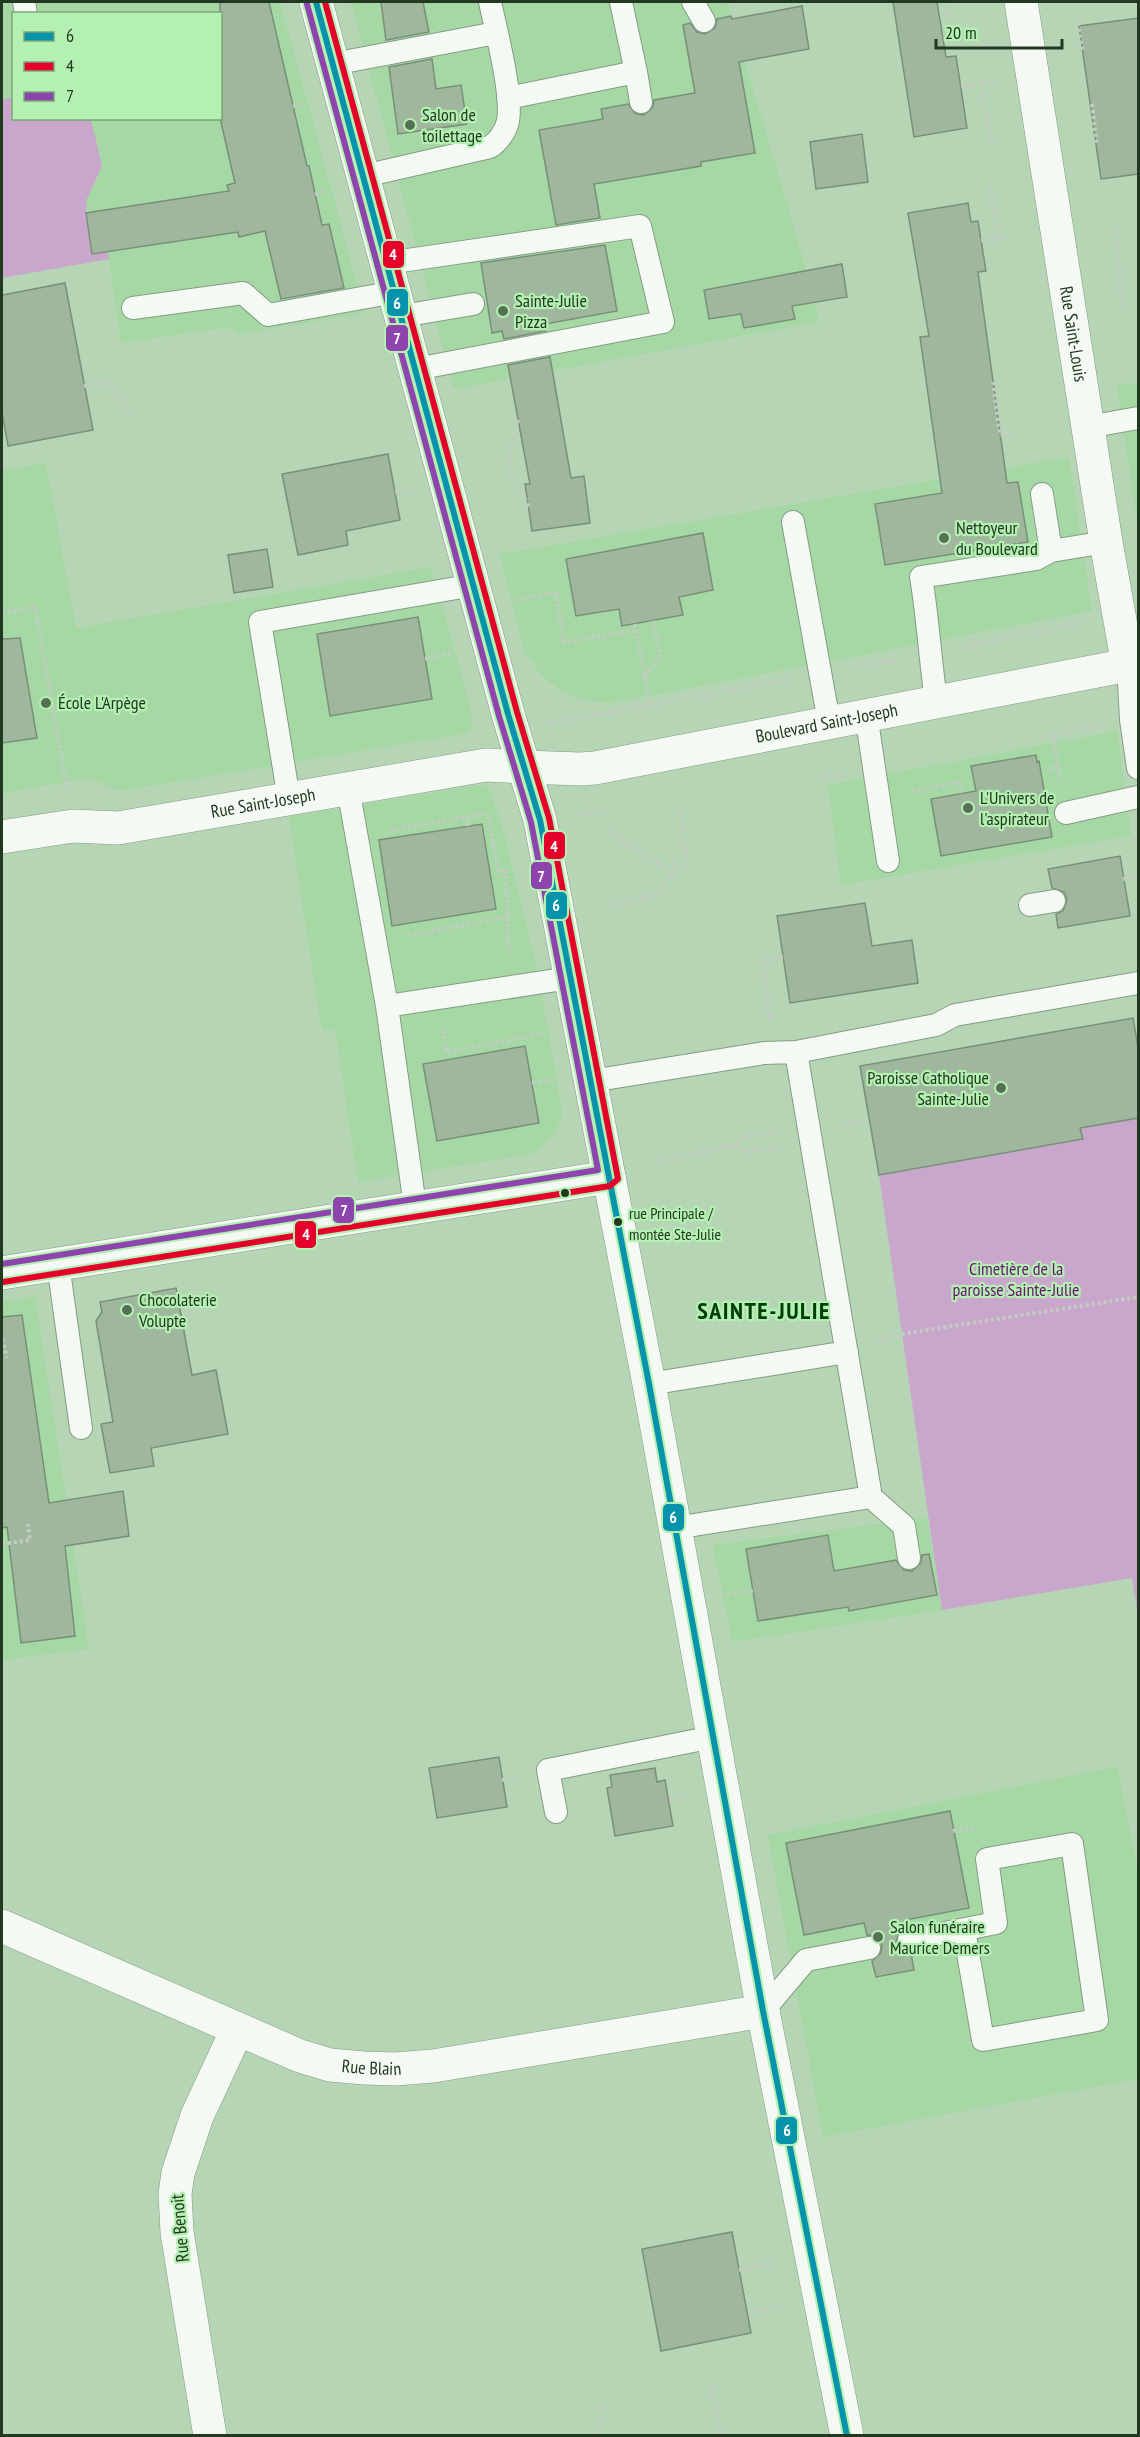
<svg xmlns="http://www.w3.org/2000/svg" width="1140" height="2437" font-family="'PT Sans Narrow',sans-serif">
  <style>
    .built { fill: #a6d8a5 }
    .green { fill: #c9a7cd }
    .building { fill: #9eb79d; stroke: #779077; stroke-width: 1.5 }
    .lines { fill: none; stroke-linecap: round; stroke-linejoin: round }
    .service-casing { stroke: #849d83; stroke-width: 24 }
    .minor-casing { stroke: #849d83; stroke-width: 34 }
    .tertiary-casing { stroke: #849d83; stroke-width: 34 }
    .path { stroke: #c3ccc2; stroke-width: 4; stroke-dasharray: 3 3; stroke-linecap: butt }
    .service { stroke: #f4f9f4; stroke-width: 22 }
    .minor { stroke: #f4f9f4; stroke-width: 33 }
    .tertiary { stroke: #f4f9f4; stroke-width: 33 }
    .bus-1-casing { stroke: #b4f0b2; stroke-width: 10 }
    .bus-2-casing { stroke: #b4f0b2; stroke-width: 10 }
    .bus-3-casing { stroke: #b4f0b2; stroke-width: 10 }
    .bus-1 { stroke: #0793ab; stroke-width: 6 }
    .bus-2 { stroke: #e4002b; stroke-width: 6 }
    .bus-3 { stroke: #8e44ad; stroke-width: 6 }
    .poi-dot { fill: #557054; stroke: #b4f0b2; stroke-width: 2 }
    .bus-dot { fill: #223921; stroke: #b4f0b2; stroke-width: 2 }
    .labels { text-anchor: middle; stroke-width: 4.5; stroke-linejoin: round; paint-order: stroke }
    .bus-label { font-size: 16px; fill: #223921; stroke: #b4f0b2; text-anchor: start }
    .poi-label { font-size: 18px; fill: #223921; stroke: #b4f0b2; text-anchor: start }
    .street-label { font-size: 18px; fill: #223921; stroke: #b4f0b2 }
    .park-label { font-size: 18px; fill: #66136f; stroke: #b4f0b2 }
    .district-label { font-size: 24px; font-weight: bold; letter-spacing: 1.5px; fill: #013e06; stroke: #b4f0b2 }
    .line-badge { stroke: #b4f0b2; stroke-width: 2 }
    .badge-label { font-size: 16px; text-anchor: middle; font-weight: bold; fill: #fff }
  </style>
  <rect width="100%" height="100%" fill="#b5d5b4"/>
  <!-- built -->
  <path class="built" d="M 2,2 L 280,2 L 365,313 L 240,334 L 229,327 L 121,343 L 108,252 L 92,254 L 86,213 L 87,199 L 102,166 L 91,119 L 220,118 L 220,14 L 14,14 L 13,97 L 2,100 Z
    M 351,2 L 727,2 L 798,241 L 819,322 L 454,389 Z
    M 1138,382 L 1138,527 L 1117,386 Z
    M 1069,457 L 1092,611 L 612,703 L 587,701 L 563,692 L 543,677 L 525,652 L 500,554 Z
    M 46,463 L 76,628 L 431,567 L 471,709 L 472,721 L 470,733 L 126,790 L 115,790 L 94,779 L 84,779 L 2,793 L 2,471 Z
    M 1117,731 L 1131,836 L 841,885 L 828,785 Z
    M 479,785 L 487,786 L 503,828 L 535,961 L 552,1051 L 562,1111 L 559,1125 L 552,1137 L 532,1154 L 358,1182 L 335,1029 L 322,1031 L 289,817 Z
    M 35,1296 L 89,1649 L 2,1660 L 2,1302 Z
    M 927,1518 L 942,1610 L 732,1642 L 713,1545 Z
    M 1117,1767 L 1138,1872 L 1138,2079 L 823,2137 L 768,1835 Z"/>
  <!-- green -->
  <path class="green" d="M 13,97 L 14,118 L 91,119 L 102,166 L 87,199 L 86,213 L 92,254 L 108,252 L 109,259 L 2,278 L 2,100 Z
    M 1138,1118 L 1138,1617 L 1132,1578 L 942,1610 L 879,1175 L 1082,1139 L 1080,1128 Z"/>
  <!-- building -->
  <path class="building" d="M 220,2 L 269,2 L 307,166 L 309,166 L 322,225 L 329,224 L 344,288 L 281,299 L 265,231 L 239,237 L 238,232 L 92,254 L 86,213 L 229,191 L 227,185 L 235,183 L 220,118 Z
    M 381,2 L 423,2 L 429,32 L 386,40 Z
    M 893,2 L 937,2 L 946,57 L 956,56 L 967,128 L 914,137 Z
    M 802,6 L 809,49 L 739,62 L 755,153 L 701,162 L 701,166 L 594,184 L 600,218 L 556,225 L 539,130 L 603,119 L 601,109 L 628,104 L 636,114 L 644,115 L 653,107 L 654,100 L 695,93 L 683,25 L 690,23 L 697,32 L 705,34 L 715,28 L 717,19 L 731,16 L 732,19 Z
    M 1138,18 L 1138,174 L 1101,179 L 1079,26 Z
    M 432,59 L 436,89 L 461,85 L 467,124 L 398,134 L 389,67 Z
    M 862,134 L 868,182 L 816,189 L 810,142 Z
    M 968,203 L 971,222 L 978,221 L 986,271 L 978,272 L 1007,483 L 1018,482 L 1028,542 L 885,565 L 875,504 L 942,493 L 920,337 L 929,336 L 908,213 Z
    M 605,245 L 617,311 L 545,324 L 546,331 L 504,339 L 502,331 L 492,333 L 481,263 Z
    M 842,264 L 847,297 L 792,306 L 795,319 L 744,328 L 741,314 L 709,319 L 704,290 Z
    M 65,283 L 93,430 L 8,446 L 2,412 L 2,295 Z
    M 550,357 L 571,478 L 584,476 L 590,523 L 532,531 L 525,484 L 530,484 L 508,365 Z
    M 388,454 L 400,520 L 346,531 L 348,545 L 298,555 L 282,474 Z
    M 703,533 L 713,590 L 679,597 L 683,615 L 622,626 L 619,609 L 576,616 L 566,559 Z
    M 267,549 L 273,587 L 234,593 L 228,555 Z
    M 418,617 L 432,699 L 330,716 L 317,634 Z
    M 20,638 L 37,738 L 2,743 L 2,639 Z
    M 1036,755 L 1037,762 L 1039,761 L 1052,837 L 941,856 L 931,799 L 976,791 L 971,766 Z
    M 482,824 L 496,909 L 392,926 L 379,840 Z
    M 1120,856 L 1130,916 L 1058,928 L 1056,914 L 1063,911 L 1067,899 L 1064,892 L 1052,888 L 1048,869 Z
    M 865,903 L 872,946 L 912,940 L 918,983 L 790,1003 L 777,916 Z
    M 1133,1018 L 1138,1047 L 1138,1118 L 1080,1128 L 1083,1139 L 879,1175 L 860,1066 Z
    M 525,1046 L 539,1123 L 437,1141 L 423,1064 Z
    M 176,1288 L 192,1375 L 216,1370 L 228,1434 L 151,1448 L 154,1466 L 110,1473 L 101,1424 L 113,1422 L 96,1321 L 102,1312 L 100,1302 Z
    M 22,1315 L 49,1503 L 123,1491 L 129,1536 L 65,1546 L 75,1636 L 21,1643 L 7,1527 L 2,1528 L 2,1317 Z
    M 828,1535 L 834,1571 L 896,1560 L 904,1570 L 912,1571 L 921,1563 L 922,1555 L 929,1554 L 937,1595 L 849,1611 L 848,1607 L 758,1621 L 746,1549 Z
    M 499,1757 L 507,1807 L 437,1818 L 429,1768 Z
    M 655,1768 L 657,1782 L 665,1780 L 673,1826 L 615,1836 L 607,1788 L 612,1787 L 610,1775 Z
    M 950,1811 L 969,1908 L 905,1920 L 906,1927 L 900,1930 L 896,1942 L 899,1949 L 911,1953 L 914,1970 L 876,1977 L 872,1961 L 881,1953 L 882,1945 L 874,1936 L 867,1935 L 864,1923 L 804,1935 L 786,1843 Z
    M 732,2232 L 751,2333 L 661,2351 L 642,2249 Z"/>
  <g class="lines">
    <defs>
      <path id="service" d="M 24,2 L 26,14
        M 693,2 L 704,21
        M 333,64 L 496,33
        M 636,72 L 641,102
        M 508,98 L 636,72 L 621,2
        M 364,176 L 490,147 C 498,142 506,131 508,121 C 513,95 496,30 490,2
        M 387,263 L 640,226 L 663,322 L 416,369
        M 133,308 L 243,293 L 268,315 L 395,292
        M 402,316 L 473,304
        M 1088,427 L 1138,418
        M 1042,494 L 1051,551
        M 793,522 L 829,722
        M 1128,665 L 1131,720 L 1138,768
        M 936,700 C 930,659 928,618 921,577 L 1036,559 L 1051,551 L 1106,542
        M 866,714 L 888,861
        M 348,788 L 387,1006 L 415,1206
        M 289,799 L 260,622 L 474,585
        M 1066,813 L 1138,797
        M 1030,905 L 1054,901
        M 387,1006 L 570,978
        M 591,1081 L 764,1053 L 796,1052 L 936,1025 L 955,1015 L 1138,983
        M 58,1264 L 81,1428
        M 649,1384 L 847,1352
        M 871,1497 L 904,1526 L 909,1558
        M 675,1528 L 871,1497 L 796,1052
        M 556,1812 L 548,1770 L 713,1737
        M 909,1940 L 996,1923 L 987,1859 L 1072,1844 L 1097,2020 L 983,2040 L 964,1930
        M 763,2011 L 806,1960 L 869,1948"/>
      <g id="minor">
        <path id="s1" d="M 1021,2 L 1106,542 L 1128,665"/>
        <path id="s2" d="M 2,837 L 73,826 L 118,828 L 486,765 L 525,767"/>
        <path id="s3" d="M 2,1926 L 300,2056 L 330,2065 L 364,2068 L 396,2069 L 433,2066 L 763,2011"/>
        <path d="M 210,2436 L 177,2232 L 175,2194 L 178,2173 L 197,2116 L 237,2030"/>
      </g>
      <g id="tertiary">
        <path d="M 316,2 L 508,714 L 540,820 L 649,1384 L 763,2011 L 847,2436"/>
        <path id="s4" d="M 525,767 L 580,769 L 595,768 L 1128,665 L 1138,660"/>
        <path d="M 2,1273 L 609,1177"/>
      </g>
    </defs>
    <!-- service casing -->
    <use href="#service" class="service-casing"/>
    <!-- minor casing -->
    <use href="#minor" class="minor-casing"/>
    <!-- tertiary casing -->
    <use href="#tertiary" class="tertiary-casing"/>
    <!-- path -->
    <path class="path" d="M 947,2 L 949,16
      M 1077,17 L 1082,50
      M 982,83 L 992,143
      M 961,86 L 996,80
      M 1092,104 L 1097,145
      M 293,106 L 304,104
      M 315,194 L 326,191
      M 1115,228 L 1123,310
      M 981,240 L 999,239 L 989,185
      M 993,382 L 1000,435 L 1012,433
      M 84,386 L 108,382 L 130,412
      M 518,420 L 507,465 L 529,507
      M 395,492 L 409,490
      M 515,600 L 556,592 L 564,642 L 636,630
      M 2,613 L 35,607 L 67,788
      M 635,624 L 650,705
      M 963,647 L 1082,622
      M 425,659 L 454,652
      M 851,668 L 897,659
      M 645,677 L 660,656 L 653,621
      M 550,723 L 788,680
      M 1058,767 L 1061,781
      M 1048,769 L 1058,767 L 1053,735 L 1100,725
      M 822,778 L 842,774
      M 912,792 L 959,782 L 961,794
      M 577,814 L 602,809
      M 467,817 L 468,826
      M 390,831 L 488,813 L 498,872 L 506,870
      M 611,832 L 674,874
      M 506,870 C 505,887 509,905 508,922 C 508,934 508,942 510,955
      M 1123,879 L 1138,876
      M 611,905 L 659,894 L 686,855 L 682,838 L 684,827 L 679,807
      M 408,935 L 508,917
      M 770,1019 L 762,961 L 783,957
      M 444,1030 L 446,1052 L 544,1034
      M 532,1083 L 552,1080
      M 842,1126 L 869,1120
      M 735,1146 L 742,1152 L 779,1146
      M 660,1160 L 735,1146 L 742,1137 L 777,1131
      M 2,1339 L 7,1358
      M 879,1341 L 901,1334 L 1138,1297
      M 2,1544 L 30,1540 L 28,1524
      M 727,1594 L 753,1591
      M 502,1780 L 516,1777
      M 669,1799 L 686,1796
      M 953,1831 L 973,1827
      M 739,2270 L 774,2263
      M 748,2313 L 782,2306
      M 711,2385 L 722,2436
      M 593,2436 L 605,2403"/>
    <!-- service -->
    <use href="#service" class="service"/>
    <!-- minor -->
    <use href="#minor" class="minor"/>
    <!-- tertiary -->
    <use href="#tertiary" class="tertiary"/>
    <defs>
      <path id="bus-1" d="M 316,2 L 508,714 L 540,820 L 649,1384 L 763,2011 L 847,2436"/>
      <path id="bus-2" d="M 3,1282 L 610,1186 L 618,1179 L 549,818 L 517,712 L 325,2"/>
      <path id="bus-3" d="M 2,1264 L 598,1170 L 531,822 L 499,716 L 307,4"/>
    </defs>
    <!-- bus-1 casing -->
    <use href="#bus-1" class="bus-1-casing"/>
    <!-- bus-2 casing -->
    <use href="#bus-2" class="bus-2-casing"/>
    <!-- bus-3 casing -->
    <use href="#bus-3" class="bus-3-casing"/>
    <!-- bus-1 -->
    <use href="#bus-1" class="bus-1"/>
    <!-- bus-2 -->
    <use href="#bus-2" class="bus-2"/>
    <!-- bus-3 -->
    <use href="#bus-3" class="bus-3"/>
  </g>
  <!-- markers -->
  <g class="poi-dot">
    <circle cx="410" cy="125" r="6"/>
    <circle cx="503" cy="311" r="6"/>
    <circle cx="944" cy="538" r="6"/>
    <circle cx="46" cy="703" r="6"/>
    <circle cx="968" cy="808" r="6"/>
    <circle cx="1001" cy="1088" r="6"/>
    <circle cx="127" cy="1310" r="6"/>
    <circle cx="878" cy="1937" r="6"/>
  </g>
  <g class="bus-dot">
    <circle cx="565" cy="1193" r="5"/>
    <circle cx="618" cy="1222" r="5"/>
  </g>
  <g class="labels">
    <!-- bus labels -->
    <g class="bus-label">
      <text x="629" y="1219">rue Principale /<tspan x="629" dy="21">montée Ste-Julie</tspan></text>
    </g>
    <!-- poi labels -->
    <g class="poi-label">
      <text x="422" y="121">Salon de<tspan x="422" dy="21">toilettage</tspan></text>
      <text x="515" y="307">Sainte-Julie<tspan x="515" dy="21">Pizza</tspan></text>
      <text x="956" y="534">Nettoyeur<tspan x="956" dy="21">du Boulevard</tspan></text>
      <text x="58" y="709">École L'Arpège</text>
      <text x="980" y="804">L'Univers de<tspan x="980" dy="21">l'aspirateur</tspan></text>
      <text x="989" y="1084" text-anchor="end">Paroisse Catholique<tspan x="989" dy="21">Sainte-Julie</tspan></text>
      <text x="139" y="1306">Chocolaterie<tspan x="139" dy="21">Volupte</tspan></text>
      <text x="890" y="1933">Salon funéraire<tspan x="890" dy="21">Maurice Demers</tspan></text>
    </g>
    <!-- street labels -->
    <g class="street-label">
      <text dy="6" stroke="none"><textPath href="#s1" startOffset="336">Rue Saint-Louis</textPath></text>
      <text dy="6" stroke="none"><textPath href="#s4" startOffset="306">Boulevard Saint-Joseph</textPath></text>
      <text dy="6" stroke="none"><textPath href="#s2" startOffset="264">Rue Saint-Joseph</textPath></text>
      <text dy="6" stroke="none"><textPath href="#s3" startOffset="398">Rue Blain</textPath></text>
      <text transform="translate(180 2228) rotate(-95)" y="6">Rue Benoit</text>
    </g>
    <!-- park labels -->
    <g class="park-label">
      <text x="1016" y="1275">Cimetière de la<tspan x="1016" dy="21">paroisse Sainte-Julie</tspan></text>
    </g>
    <!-- district labels -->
    <g class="district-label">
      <text x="764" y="1319">SAINTE-JULIE</text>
    </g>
  </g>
  <g class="line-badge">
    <rect x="382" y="240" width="23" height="29" rx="6" fill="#e4002b"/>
    <rect x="386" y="288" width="23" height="29" rx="6" fill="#0793ab"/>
    <rect x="385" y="324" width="24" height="28" rx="6" fill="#8e44ad"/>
    <rect x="543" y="831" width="23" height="29" rx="6" fill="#e4002b"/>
    <rect x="530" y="861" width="23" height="29" rx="6" fill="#8e44ad"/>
    <rect x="545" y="891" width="23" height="29" rx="6" fill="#0793ab"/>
    <rect x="332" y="1196" width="23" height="28" rx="6" fill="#8e44ad"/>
    <rect x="294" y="1220" width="23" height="29" rx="6" fill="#e4002b"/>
    <rect x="662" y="1503" width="23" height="29" rx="6" fill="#0793ab"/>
    <rect x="775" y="2116" width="23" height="29" rx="6" fill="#0793ab"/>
  </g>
  <g class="badge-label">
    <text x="393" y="260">4</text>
    <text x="397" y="309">6</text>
    <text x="397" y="344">7</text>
    <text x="554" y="852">4</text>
    <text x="541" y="882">7</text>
    <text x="556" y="911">6</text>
    <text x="344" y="1216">7</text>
    <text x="306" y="1240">4</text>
    <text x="673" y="1523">6</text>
    <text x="787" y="2136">6</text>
  </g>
  <!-- border -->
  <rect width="1140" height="2437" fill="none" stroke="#223921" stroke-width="6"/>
  <!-- legend -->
  <rect x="12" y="12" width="210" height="108" fill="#b4f0b2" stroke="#7aa778" stroke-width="1.5"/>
  <rect x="24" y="32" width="30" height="9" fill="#0793ab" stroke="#7aa778" stroke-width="1.5"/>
  <text x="66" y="42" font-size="18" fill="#223921">6</text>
  <rect x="24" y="62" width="30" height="9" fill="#e4002b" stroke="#7aa778" stroke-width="1.5"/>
  <text x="66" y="72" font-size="18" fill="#223921">4</text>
  <rect x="24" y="92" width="30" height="9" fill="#8e44ad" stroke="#7aa778" stroke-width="1.5"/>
  <text x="66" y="102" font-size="18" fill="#223921">7</text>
  <!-- scale -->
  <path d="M936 39v9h126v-9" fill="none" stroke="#223921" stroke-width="3"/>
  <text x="945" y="39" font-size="18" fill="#223921" stroke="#b4f0b2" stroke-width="4.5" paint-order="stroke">20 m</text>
</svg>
